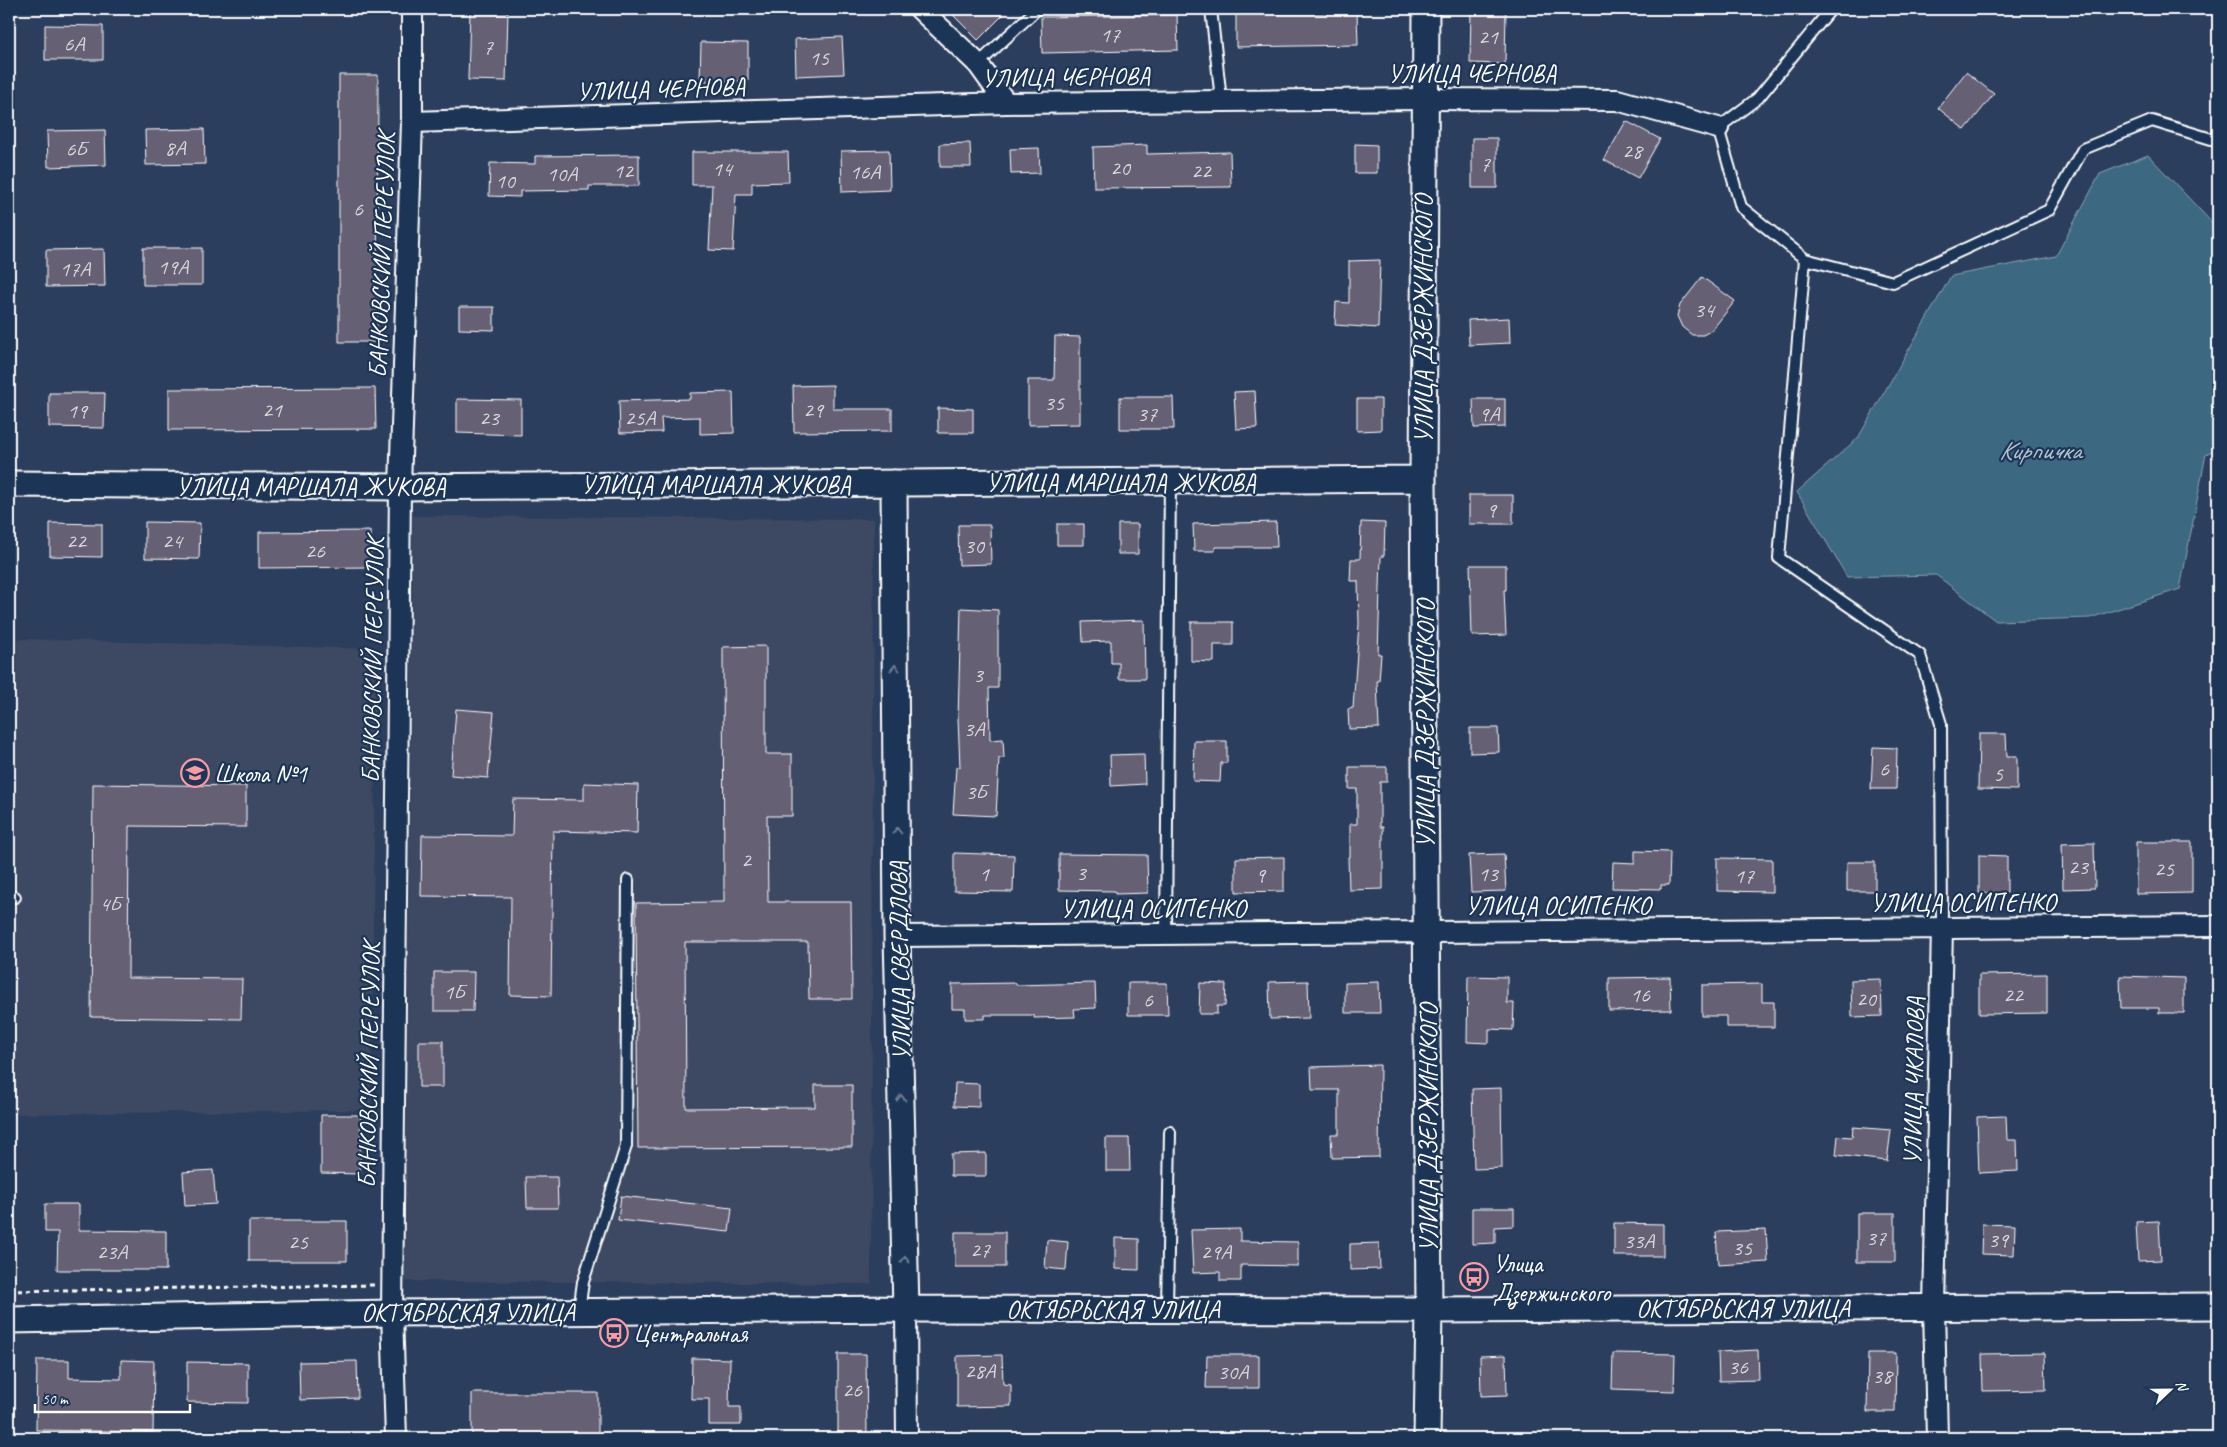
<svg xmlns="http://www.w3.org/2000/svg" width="2227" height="1447" font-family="Caveat,sans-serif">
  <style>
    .built { fill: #3d4864 }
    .water { fill: #3c6882; stroke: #8aa4b4 }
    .building { fill: #666075; stroke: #fff }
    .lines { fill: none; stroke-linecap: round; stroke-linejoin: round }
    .service-casing { stroke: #fff; stroke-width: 14 }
    .minor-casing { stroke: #fff; stroke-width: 24 }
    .tertiary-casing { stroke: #fff; stroke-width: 29 }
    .path { stroke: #fff; stroke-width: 3; stroke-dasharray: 5 4; stroke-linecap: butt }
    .service { stroke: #1d3557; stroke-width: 10 }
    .minor { stroke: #1d3557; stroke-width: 20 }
    .tertiary { stroke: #1d3557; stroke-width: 25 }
    .oneway { stroke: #6c7c92 }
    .labels { text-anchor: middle; stroke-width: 4.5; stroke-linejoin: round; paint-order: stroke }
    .number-label { font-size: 22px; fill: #d9d7dc }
    .street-label { font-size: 25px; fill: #fff; stroke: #1d3557 }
    .poi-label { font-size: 25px; fill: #fff; stroke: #1d3557; text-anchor: start }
    .water-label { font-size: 26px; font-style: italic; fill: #b1c3cd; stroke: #1d3557 }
  </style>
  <rect width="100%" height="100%" fill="#2c3e5d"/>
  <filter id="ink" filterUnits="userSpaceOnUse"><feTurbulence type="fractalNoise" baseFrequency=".02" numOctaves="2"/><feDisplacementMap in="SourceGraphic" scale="10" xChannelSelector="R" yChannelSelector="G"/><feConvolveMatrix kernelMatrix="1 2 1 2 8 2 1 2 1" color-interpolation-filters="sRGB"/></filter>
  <g filter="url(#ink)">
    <!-- built -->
    <path class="built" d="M 413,516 L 874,519 L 871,1284 L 405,1281 Z
      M 17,639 L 376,649 L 371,1110 L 10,1114 Z"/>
    <!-- water -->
    <path class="water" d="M 2148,155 L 2218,229 L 2218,448 L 2206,454 L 2180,589 L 2090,618 L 1996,621 L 1936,575 L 1847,577 L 1797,492 L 1858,438 L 1951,276 L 2056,256 L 2100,174 Z"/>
    <!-- building -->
    <path class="building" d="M 947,9 L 1009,9 L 978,40 Z
      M 1471,9 L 1506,9 L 1505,64 L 1470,63 Z
      M 470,11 L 508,12 L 506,81 L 468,80 Z
      M 1357,12 L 1358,45 L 1236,47 L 1236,14 Z
      M 1177,15 L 1178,50 L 1042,53 L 1041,17 Z
      M 45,25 L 103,26 L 103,60 L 45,60 Z
      M 842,37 L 844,74 L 796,76 L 795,39 Z
      M 701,42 L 748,43 L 748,81 L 700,81 Z
      M 1966,72 L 1994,94 L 1965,130 L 1938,108 Z
      M 339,75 L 378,75 L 377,342 L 339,342 Z
      M 1626,121 L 1660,139 L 1638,178 L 1604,160 Z
      M 204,129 L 205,164 L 146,165 L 145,130 Z
      M 105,130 L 106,165 L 48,167 L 47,131 Z
      M 1472,138 L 1497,138 L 1497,188 L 1472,188 Z
      M 970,143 L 971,167 L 940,167 L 940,144 Z
      M 1355,144 L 1377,145 L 1377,173 L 1355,173 Z
      M 1147,145 L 1147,154 L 1230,152 L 1231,187 L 1094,188 L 1093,147 Z
      M 1039,148 L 1040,173 L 1011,174 L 1010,149 Z
      M 889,150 L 890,190 L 842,192 L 841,151 Z
      M 692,152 L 788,152 L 789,182 L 752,183 L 752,194 L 736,194 L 733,251 L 709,250 L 712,185 L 692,185 Z
      M 639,155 L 639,186 L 589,186 L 589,190 L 520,191 L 520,197 L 489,196 L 490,163 L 535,164 L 535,156 Z
      M 143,248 L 202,248 L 202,285 L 143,285 Z
      M 104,249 L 105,286 L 46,287 L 46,250 Z
      M 1380,260 L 1378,328 L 1335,325 L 1336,302 L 1349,303 L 1349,261 Z
      M 1702,277 L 1735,301 L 1712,330 L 1703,335 L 1692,335 L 1682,327 L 1677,316 L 1680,305 Z
      M 459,307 L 494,307 L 494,330 L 459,329 Z
      M 1509,318 L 1510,343 L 1469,345 L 1468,320 Z
      M 1055,336 L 1080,337 L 1080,424 L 1028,425 L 1028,380 L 1054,380 Z
      M 833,385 L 833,409 L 892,409 L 892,431 L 794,432 L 793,386 Z
      M 375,388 L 376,429 L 169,430 L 169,389 Z
      M 1255,391 L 1257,428 L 1236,429 L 1234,392 Z
      M 733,392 L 734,433 L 700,434 L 700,417 L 661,418 L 662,432 L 620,433 L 619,401 L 690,399 L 690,393 Z
      M 49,393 L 105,393 L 104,428 L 49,427 Z
      M 1120,397 L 1173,397 L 1174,429 L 1120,429 Z
      M 457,399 L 521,400 L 521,435 L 457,433 Z
      M 1357,399 L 1381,399 L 1381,430 L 1357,431 Z
      M 1473,399 L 1505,399 L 1505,427 L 1474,428 Z
      M 938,408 L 973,409 L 973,433 L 938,433 Z
      M 1469,495 L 1513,495 L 1513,524 L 1469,524 Z
      M 145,522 L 200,523 L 199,559 L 145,558 Z
      M 1276,522 L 1277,547 L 1215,547 L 1215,551 L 1194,551 L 1193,524 Z
      M 1361,522 L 1385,523 L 1384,556 L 1381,556 L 1378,654 L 1381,654 L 1379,681 L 1377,681 L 1379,728 L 1349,729 L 1348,709 L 1353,708 L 1359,624 L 1358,581 L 1350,581 L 1351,559 L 1360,559 Z
      M 50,523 L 102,524 L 102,557 L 50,556 Z
      M 1057,524 L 1084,524 L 1084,545 L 1057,545 Z
      M 1118,524 L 1138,524 L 1138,554 L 1118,554 Z
      M 958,525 L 990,525 L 991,564 L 959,565 Z
      M 370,531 L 371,567 L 259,568 L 259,532 Z
      M 1470,565 L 1506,565 L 1506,590 L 1504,590 L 1506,635 L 1472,636 Z
      M 961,608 L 998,610 L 998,688 L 989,688 L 990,740 L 1003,739 L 1004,758 L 999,758 L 996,816 L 953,814 L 956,767 L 960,767 L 958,718 Z
      M 1144,620 L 1145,679 L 1119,679 L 1119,663 L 1111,663 L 1111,641 L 1083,642 L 1082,622 Z
      M 1191,622 L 1233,622 L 1233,645 L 1214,645 L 1214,662 L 1191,661 Z
      M 766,646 L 766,754 L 792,754 L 792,816 L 767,816 L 768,902 L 851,902 L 852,999 L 809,999 L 808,942 L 685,942 L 686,1108 L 815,1107 L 815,1085 L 852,1085 L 852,1147 L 638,1148 L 636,903 L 724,902 L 723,647 Z
      M 456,709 L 494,712 L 488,778 L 451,775 Z
      M 1470,728 L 1498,728 L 1499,752 L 1470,753 Z
      M 1979,734 L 2006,734 L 2007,756 L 2017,756 L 2017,790 L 1978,789 Z
      M 1194,741 L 1227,741 L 1227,763 L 1221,763 L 1220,782 L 1193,781 Z
      M 1873,747 L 1897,748 L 1896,789 L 1871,789 Z
      M 1144,754 L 1145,784 L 1111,786 L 1110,755 Z
      M 1349,767 L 1387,767 L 1387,782 L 1380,782 L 1380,827 L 1383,827 L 1383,889 L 1349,890 L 1348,857 L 1350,857 L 1350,824 L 1357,824 L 1357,789 L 1349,789 Z
      M 584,783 L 638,785 L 637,833 L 553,831 L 551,996 L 510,995 L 511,897 L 421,896 L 422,835 L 512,836 L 513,799 L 584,800 Z
      M 93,784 L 246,786 L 246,827 L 129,826 L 128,978 L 242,979 L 241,1019 L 91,1017 Z
      M 2136,842 L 2192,842 L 2192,893 L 2136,894 Z
      M 2094,843 L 2095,888 L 2063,889 L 2062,844 Z
      M 1635,851 L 1670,852 L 1669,885 L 1661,885 L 1661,889 L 1612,888 L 1613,862 L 1635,863 Z
      M 954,853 L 1014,855 L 1013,892 L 954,891 Z
      M 1059,854 L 1147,855 L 1148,893 L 1115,894 L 1115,891 L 1059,890 Z
      M 1504,854 L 1506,891 L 1471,892 L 1469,855 Z
      M 1979,855 L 2007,856 L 2007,893 L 1979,893 Z
      M 1284,857 L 1284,891 L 1236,892 L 1236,858 Z
      M 1717,858 L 1772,859 L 1772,892 L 1717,891 Z
      M 1847,862 L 1875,862 L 1875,891 L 1847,891 Z
      M 434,972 L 474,972 L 473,1011 L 434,1011 Z
      M 2047,974 L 2047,1013 L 1979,1014 L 1979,975 Z
      M 1468,976 L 1507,977 L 1507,1003 L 1514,1003 L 1513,1030 L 1489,1029 L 1489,1043 L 1467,1042 Z
      M 2120,976 L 2184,978 L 2184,1013 L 2159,1013 L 2159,1008 L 2121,1008 Z
      M 1670,977 L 1671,1010 L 1609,1011 L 1609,978 Z
      M 1881,979 L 1882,1016 L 1852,1017 L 1851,980 Z
      M 1308,981 L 1309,1018 L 1270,1019 L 1269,982 Z
      M 1379,982 L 1380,1013 L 1345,1013 L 1345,983 Z
      M 1016,983 L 1016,985 L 1095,983 L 1096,1008 L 1074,1009 L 1075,1017 L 1034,1018 L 1034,1015 L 985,1015 L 985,1019 L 965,1019 L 965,1009 L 952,1009 L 952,984 Z
      M 1128,983 L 1167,983 L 1168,1015 L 1128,1015 Z
      M 1200,983 L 1226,984 L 1225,1006 L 1217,1006 L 1217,1014 L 1199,1014 Z
      M 1762,984 L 1762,1002 L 1774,1002 L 1774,1027 L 1726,1027 L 1726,1016 L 1702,1016 L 1702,985 Z
      M 419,1041 L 443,1041 L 443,1087 L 419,1087 Z
      M 1380,1065 L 1379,1157 L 1332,1158 L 1331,1134 L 1339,1134 L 1339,1090 L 1312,1090 L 1311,1067 Z
      M 955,1083 L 979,1084 L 979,1107 L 954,1106 Z
      M 1501,1088 L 1502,1168 L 1474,1169 L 1472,1089 Z
      M 321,1115 L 361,1115 L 360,1174 L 321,1173 Z
      M 2006,1116 L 2007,1140 L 2017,1140 L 2018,1171 L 1979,1173 L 1977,1117 Z
      M 1853,1127 L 1891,1130 L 1887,1161 L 1836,1155 L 1838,1136 L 1852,1137 Z
      M 1106,1138 L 1129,1138 L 1130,1171 L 1106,1171 Z
      M 986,1153 L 986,1176 L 951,1176 L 951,1154 Z
      M 213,1170 L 216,1204 L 185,1206 L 183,1172 Z
      M 526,1177 L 557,1177 L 558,1208 L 527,1208 Z
      M 621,1196 L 732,1208 L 729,1232 L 618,1220 Z
      M 45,1204 L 79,1204 L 79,1230 L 166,1231 L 166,1270 L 57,1270 L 58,1232 L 45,1232 Z
      M 1472,1208 L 1514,1208 L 1514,1226 L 1495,1227 L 1495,1243 L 1472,1244 Z
      M 1857,1213 L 1895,1213 L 1895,1262 L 1857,1262 Z
      M 249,1221 L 347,1221 L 347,1261 L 249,1261 Z
      M 2159,1221 L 2161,1260 L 2138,1261 L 2136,1222 Z
      M 1614,1223 L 1663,1224 L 1663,1256 L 1614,1256 Z
      M 1982,1224 L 2015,1225 L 2014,1255 L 1981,1254 Z
      M 1240,1229 L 1240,1241 L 1298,1242 L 1298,1266 L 1241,1265 L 1241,1281 L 1220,1281 L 1220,1272 L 1193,1273 L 1191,1230 Z
      M 1766,1230 L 1768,1262 L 1718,1265 L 1716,1232 Z
      M 955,1232 L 1005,1232 L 1005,1267 L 955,1267 Z
      M 1115,1238 L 1139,1239 L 1139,1270 L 1115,1269 Z
      M 1047,1240 L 1068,1242 L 1066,1270 L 1045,1268 Z
      M 1379,1243 L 1380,1269 L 1350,1270 L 1350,1244 Z
      M 1758,1350 L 1759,1380 L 1719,1381 L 1718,1352 Z
      M 1613,1353 L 1675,1354 L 1674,1391 L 1612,1389 Z
      M 1868,1353 L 1896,1353 L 1895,1412 L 1867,1412 Z
      M 2045,1353 L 2046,1390 L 1983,1391 L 1982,1354 Z
      M 838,1354 L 866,1354 L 867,1436 L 838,1436 Z
      M 1002,1355 L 1003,1384 L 1011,1385 L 1011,1406 L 957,1407 L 957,1356 Z
      M 1207,1355 L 1259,1355 L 1259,1388 L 1206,1388 Z
      M 1506,1355 L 1507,1395 L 1481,1396 L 1480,1356 Z
      M 692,1358 L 730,1359 L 729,1407 L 741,1407 L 741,1425 L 709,1425 L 709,1399 L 691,1399 Z
      M 37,1360 L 69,1360 L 69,1378 L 121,1379 L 121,1360 L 154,1361 L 153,1432 L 36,1430 Z
      M 357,1361 L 358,1398 L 300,1400 L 299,1362 Z
      M 187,1362 L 248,1363 L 248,1403 L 187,1402 Z
      M 472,1393 L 598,1393 L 598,1438 L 472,1438 Z"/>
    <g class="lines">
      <defs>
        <path id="service" d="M 1211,9 L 1221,100
          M 1831,9 L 1758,98 L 1718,128 L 1741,207 L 1805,259 L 1893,282 L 2049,210 L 2083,149 L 2152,121 L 2218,141
          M 978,64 L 1037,9
          M 1805,259 L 1779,558 L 1920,655 L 1941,724 L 1942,928
          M 9,897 L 15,897
          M 1166,934 L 1170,482
          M 1167,1309 L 1170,1132
          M 579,1311 L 583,1282 L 626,1146 L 628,880"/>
        <path id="minor" d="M 920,9 L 978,64 L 1006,103
          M 412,122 L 1006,103 L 1424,99 L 1617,100 L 1718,128
          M 897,936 L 2218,926
          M 906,1309 L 907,1438
          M 396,1438 L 392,1313 L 400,487 L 412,122 L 412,9
          M 1937,1438 L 1934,1307 L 1942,928"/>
        <path id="tertiary" d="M 1426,9 L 1423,479 L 1429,1310 L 1427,1438
          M 894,483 L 897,936 L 906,1309
          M 9,484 L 400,487 L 1423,479
          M 9,1320 L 392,1313 L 906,1309 L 1429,1310 L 2218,1306"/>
      </defs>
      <!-- service casing -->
      <use href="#service" class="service-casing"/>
      <!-- minor casing -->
      <use href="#minor" class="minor-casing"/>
      <!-- tertiary casing -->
      <use href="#tertiary" class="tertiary-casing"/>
      <!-- path -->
      <path class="path" d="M 9,1291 L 374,1285"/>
      <!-- service -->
      <use href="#service" class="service"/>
      <!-- minor -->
      <use href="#minor" class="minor"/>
      <!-- tertiary -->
      <use href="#tertiary" class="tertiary"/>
    </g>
    <!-- one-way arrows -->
    <defs><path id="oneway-chevron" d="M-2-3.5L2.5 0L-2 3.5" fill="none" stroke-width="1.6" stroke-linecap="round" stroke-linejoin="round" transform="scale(1.25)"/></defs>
    <g class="oneway">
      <use href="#oneway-chevron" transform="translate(895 668) rotate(-90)"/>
      <use href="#oneway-chevron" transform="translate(897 831) rotate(-90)"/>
      <use href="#oneway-chevron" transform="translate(901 1098) rotate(-91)"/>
      <use href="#oneway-chevron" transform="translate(905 1260) rotate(-91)"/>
    </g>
  </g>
  <!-- icons -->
  <defs>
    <symbol id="school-ring" viewBox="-11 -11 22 22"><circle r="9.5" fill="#1d3557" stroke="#ff9aa2" stroke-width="1.5"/><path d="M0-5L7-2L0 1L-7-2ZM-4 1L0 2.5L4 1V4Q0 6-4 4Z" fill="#ff9aa2"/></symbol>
    <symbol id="bus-ring" viewBox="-11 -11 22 22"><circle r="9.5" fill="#1d3557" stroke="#ff9aa2" stroke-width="1.5"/><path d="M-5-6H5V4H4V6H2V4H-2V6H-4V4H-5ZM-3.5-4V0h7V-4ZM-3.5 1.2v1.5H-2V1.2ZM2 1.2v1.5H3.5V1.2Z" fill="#ff9aa2"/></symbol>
  </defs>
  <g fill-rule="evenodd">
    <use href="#school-ring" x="179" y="757" width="32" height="32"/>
    <use href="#bus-ring" x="1458" y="1261" width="32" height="32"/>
    <use href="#bus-ring" x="598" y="1317" width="32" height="32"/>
  </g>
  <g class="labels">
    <!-- number labels -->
    <g class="number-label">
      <text x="1110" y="42">17</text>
      <text x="1488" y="44">21</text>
      <text x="74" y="51">6А</text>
      <text x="488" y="54">7</text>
      <text x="819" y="65">15</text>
      <text x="175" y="155">8А</text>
      <text x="76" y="156">6Б</text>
      <text x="1632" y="158">28</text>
      <text x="1485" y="171">7</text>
      <text x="1120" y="175">20</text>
      <text x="722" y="176">14</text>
      <text x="623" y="178">12</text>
      <text x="1201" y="178">22</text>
      <text x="865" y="179">16А</text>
      <text x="562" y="181">10А</text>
      <text x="505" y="188">10</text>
      <text x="358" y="216">6</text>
      <text x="173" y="274">19А</text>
      <text x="75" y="276">17А</text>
      <text x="1704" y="317">34</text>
      <text x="1054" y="410">35</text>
      <text x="272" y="417">21</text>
      <text x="813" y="417">29</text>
      <text x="77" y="418">19</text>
      <text x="1147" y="421">37</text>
      <text x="1489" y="421">9А</text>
      <text x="489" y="425">23</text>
      <text x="640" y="425">25А</text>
      <text x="1491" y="517">9</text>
      <text x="76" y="548">22</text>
      <text x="172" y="548">24</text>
      <text x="974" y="553">30</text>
      <text x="315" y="558">26</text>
      <text x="978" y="682">3</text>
      <text x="974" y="736">3А</text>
      <text x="1884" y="776">6</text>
      <text x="1998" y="781">5</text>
      <text x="976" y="799">3Б</text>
      <text x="746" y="867">2</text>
      <text x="2078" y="874">23</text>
      <text x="2164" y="876">25</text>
      <text x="1081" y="880">3</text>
      <text x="984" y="881">1</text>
      <text x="1488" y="881">13</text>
      <text x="1260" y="882">9</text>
      <text x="1744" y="883">17</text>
      <text x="110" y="911">4Б</text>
      <text x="454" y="999">1Б</text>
      <text x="1640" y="1002">16</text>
      <text x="2013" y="1002">22</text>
      <text x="1866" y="1006">20</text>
      <text x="1148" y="1007">6</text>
      <text x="1876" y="1245">37</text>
      <text x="1998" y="1247">39</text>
      <text x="1639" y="1248">33А</text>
      <text x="298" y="1249">25</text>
      <text x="1742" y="1255">35</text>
      <text x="980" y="1257">27</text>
      <text x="112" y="1259">23А</text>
      <text x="1216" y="1259">29А</text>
      <text x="1738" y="1374">36</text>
      <text x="980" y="1378">28А</text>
      <text x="1233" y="1379">30А</text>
      <text x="1882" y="1383">38</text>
      <text x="852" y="1397">26</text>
    </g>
    <!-- street labels -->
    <g class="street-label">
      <text x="1472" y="82">УЛИЦА ЧЕРНОВА</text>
      <text transform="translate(1066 76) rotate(-1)" y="9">УЛИЦА ЧЕРНОВА</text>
      <text transform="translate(661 88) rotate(-2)" y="9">УЛИЦА ЧЕРНОВА</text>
      <text transform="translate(381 255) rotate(-88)" y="9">БАНКОВСКИЙ ПЕРЕУЛОК</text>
      <text transform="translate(1423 319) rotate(-90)" y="9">УЛИЦА ДЗЕРЖИНСКОГО</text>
      <text x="1121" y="491">УЛИЦА МАРШАЛА ЖУКОВА</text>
      <text x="716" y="493">УЛИЦА МАРШАЛА ЖУКОВА</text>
      <text x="311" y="495">УЛИЦА МАРШАЛА ЖУКОВА</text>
      <text transform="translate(372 660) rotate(-89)" y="9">БАНКОВСКИЙ ПЕРЕУЛОК</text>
      <text transform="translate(1425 724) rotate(-90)" y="9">УЛИЦА ДЗЕРЖИНСКОГО</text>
      <text x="1963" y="911">УЛИЦА ОСИПЕНКО</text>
      <text x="1558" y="914">УЛИЦА ОСИПЕНКО</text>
      <text x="1153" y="917">УЛИЦА ОСИПЕНКО</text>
      <text transform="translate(899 961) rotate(-91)" y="9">УЛИЦА СВЕРДЛОВА</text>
      <text transform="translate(368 1065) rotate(-89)" y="9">БАНКОВСКИЙ ПЕРЕУЛОК</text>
      <text transform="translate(1913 1081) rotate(-89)" y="9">УЛИЦА ЧКАЛОВА</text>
      <text transform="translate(1428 1128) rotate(-90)" y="9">УЛИЦА ДЗЕРЖИНСКОГО</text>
      <text x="1743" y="1317">ОКТЯБРЬСКАЯ УЛИЦА</text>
      <text x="1113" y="1318">ОКТЯБРЬСКАЯ УЛИЦА</text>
      <text x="468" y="1321">ОКТЯБРЬСКАЯ УЛИЦА</text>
    </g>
    <!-- poi labels -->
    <g class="poi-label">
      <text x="214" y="782">Школа №1</text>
      <text x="1493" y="1272">Улица<tspan x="1493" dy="29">Дзержинского</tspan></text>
      <text x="633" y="1342">Центральная</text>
    </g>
    <!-- water labels -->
    <g class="water-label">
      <text x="2040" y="459">Кирпичка</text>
    </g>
  </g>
  <!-- margin -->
  <rect width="2227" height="1447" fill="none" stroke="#1d3557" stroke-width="30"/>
  <rect x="15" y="15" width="2197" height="1417" fill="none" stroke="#fff" stroke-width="2" filter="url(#ink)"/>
  <!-- north arrow -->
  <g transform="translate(2170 1390) rotate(68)" stroke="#1d3557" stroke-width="4" paint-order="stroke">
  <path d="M0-4L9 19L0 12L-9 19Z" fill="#ffffff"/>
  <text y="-8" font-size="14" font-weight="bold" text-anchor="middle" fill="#ffffff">N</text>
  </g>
  <!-- scale -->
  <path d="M35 1404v8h155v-8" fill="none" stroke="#ffffff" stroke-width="2.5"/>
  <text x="42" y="1404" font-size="15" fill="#ffffff" stroke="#1d3557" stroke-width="4" paint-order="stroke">50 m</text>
</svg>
